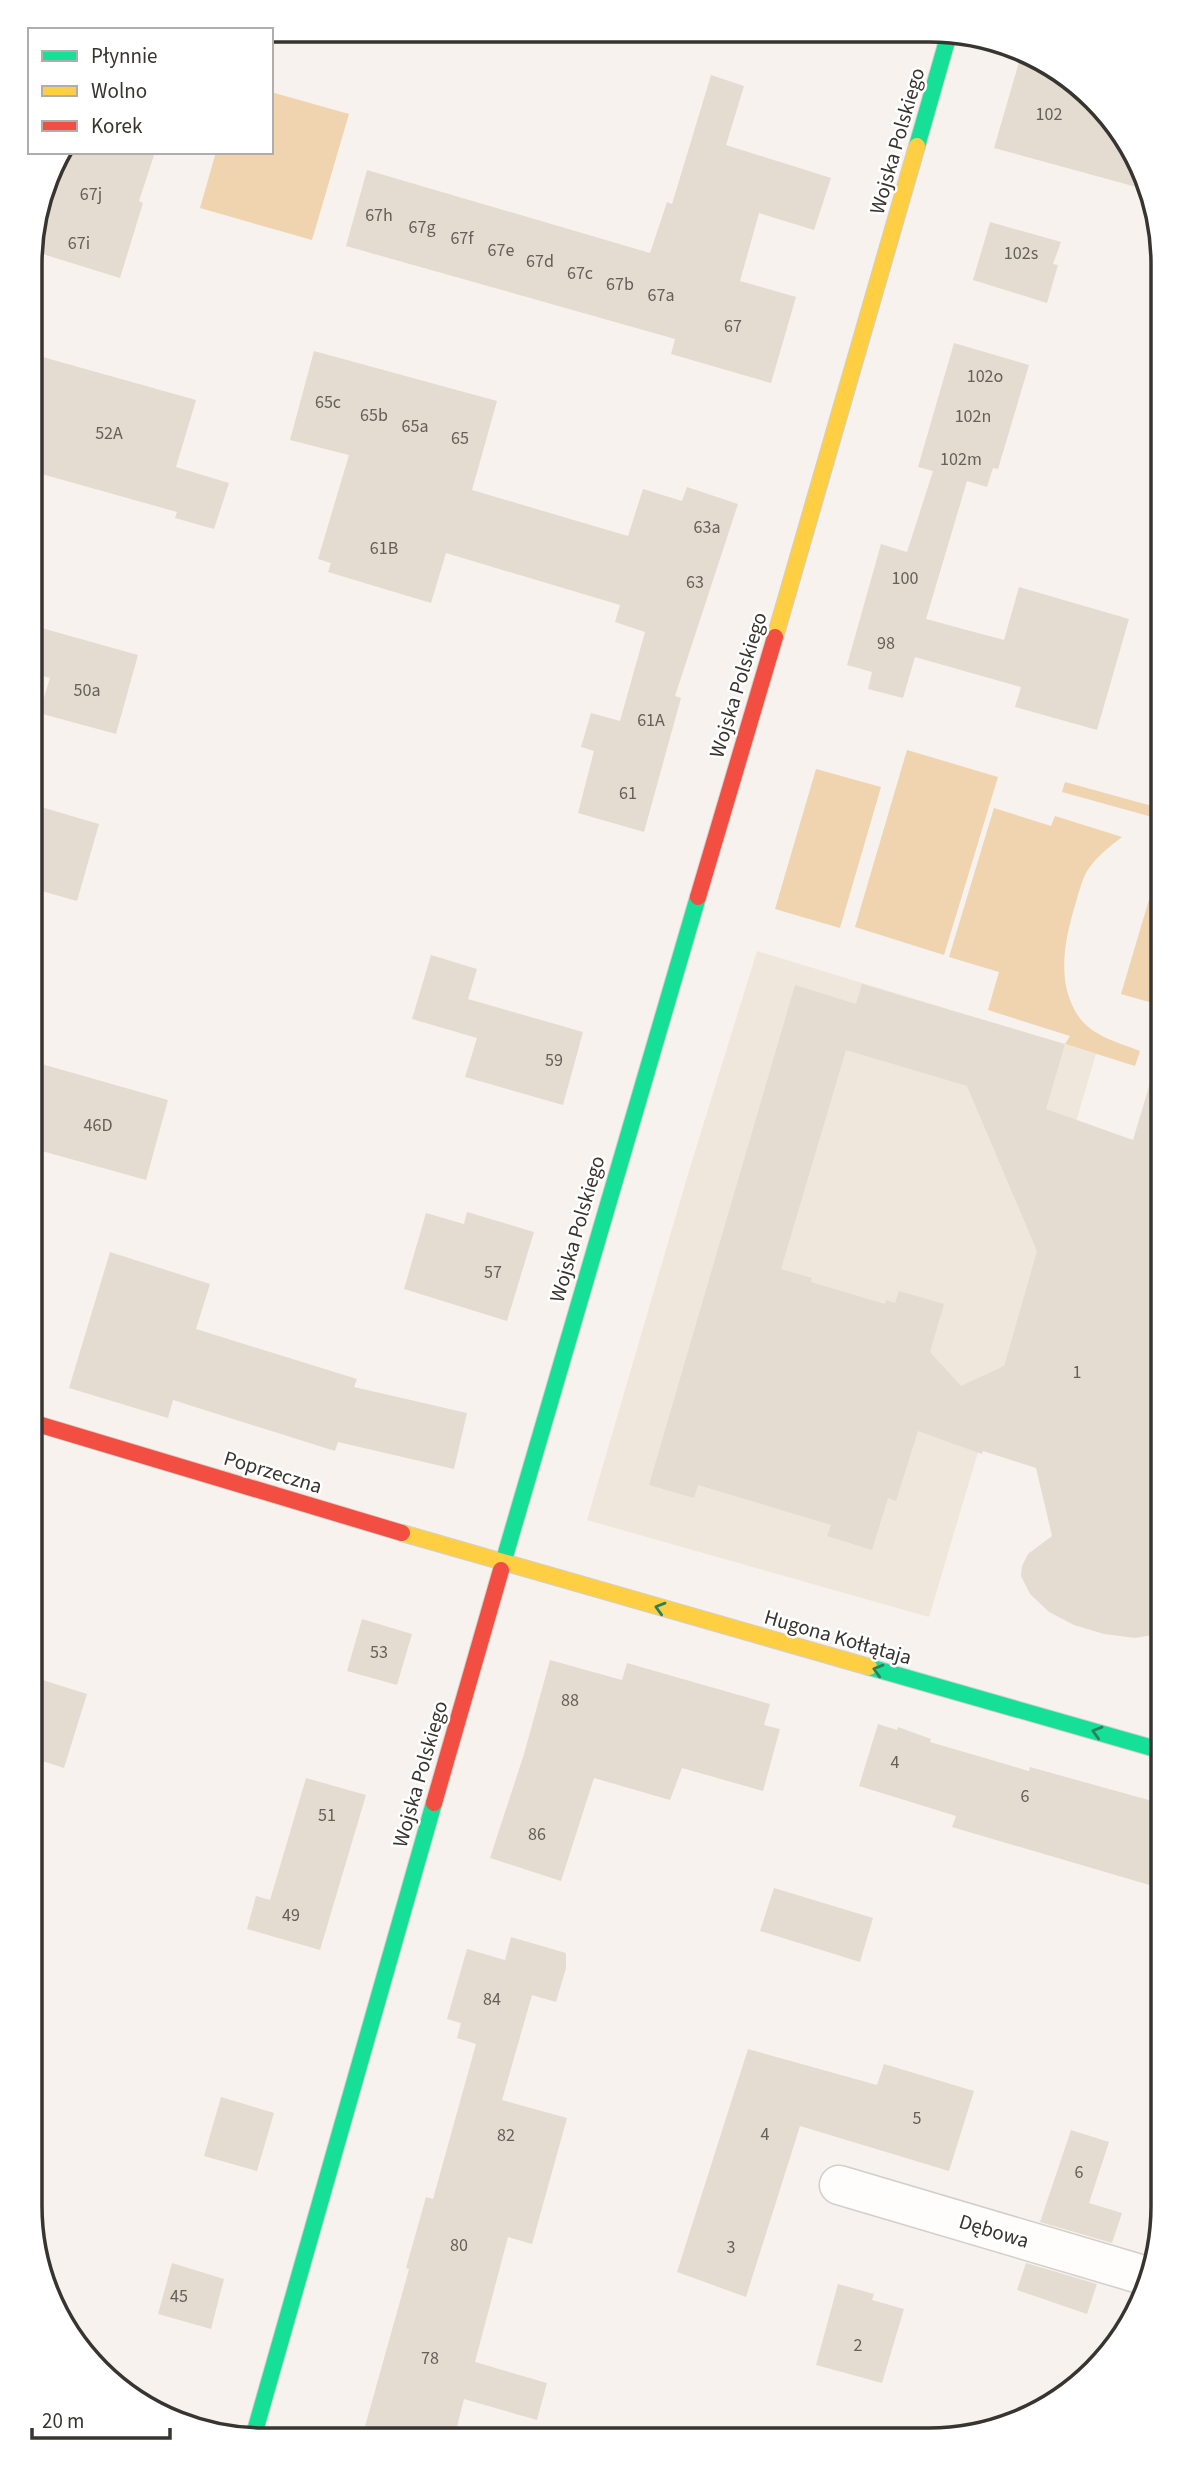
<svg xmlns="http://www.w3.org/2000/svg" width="1193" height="2470" font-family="'Source Sans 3',sans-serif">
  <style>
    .built { fill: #efe7dc }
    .green { fill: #efd4af }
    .building { fill: #e4dcd0; fill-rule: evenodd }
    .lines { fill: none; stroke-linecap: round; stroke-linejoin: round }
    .street-casing { stroke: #d2cfcb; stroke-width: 41 }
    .fast-casing { stroke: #d2cfcb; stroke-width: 18 }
    .slow-casing { stroke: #d2cfcb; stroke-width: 18 }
    .jam-casing { stroke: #d2cfcb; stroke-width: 18 }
    .street { stroke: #fefdfc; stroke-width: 38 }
    .fast { stroke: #16e098; stroke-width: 16 }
    .slow { stroke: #ffcf43; stroke-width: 16 }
    .jam { stroke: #f24e42; stroke-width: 16 }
    .oneway { stroke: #29825f }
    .labels { text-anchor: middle; stroke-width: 5; stroke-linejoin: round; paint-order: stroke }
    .number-label { font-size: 18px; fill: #64605a }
    .street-label { font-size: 21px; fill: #383531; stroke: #fff }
    .rim { fill: none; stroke: #383531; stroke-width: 3.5 }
  </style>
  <rect width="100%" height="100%" fill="#f7f2ed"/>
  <!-- built -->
  <path class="built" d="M 757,951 L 1096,1054 L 1003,1369 L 986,1374 L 981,1380 L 981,1442 L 929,1617 L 587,1520 L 688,1174 Z"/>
  <!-- green -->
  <path class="green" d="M 271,92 L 349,114 L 312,240 L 200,208 L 216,152 L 271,152 Z
    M 907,750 L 998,777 L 944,955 L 855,927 Z
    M 816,769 L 881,787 L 840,928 L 775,909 Z
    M 1065,782 L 1163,809 L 1163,820 L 1062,792 Z
    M 994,808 L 1051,826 L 1055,816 L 1122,837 C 1109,847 1096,857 1087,871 C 1082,880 1079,892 1076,902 C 1065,938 1055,983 1079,1017 C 1092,1036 1120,1043 1140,1051 L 1135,1066 L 1065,1044 L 1070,1036 L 988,1010 L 999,972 L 949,957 Z
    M 1162,856 L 1163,856 L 1163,1006 L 1121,994 Z"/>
  <!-- building -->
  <path class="building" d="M 1019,62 L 1050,71 L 1083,88 L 1151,191 L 994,148 Z
    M 711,75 L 744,86 L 726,145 L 831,178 L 814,230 L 759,213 L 740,281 L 796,297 L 771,383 L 671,354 L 675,339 L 346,246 L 367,170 L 650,253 L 667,202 L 672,204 Z
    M 64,152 L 155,152 L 139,201 L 143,203 L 120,278 L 33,251 Z
    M 990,222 L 1061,242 L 1053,264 L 1058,265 L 1047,303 L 973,280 Z
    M 954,343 L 1029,365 L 998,469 L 993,468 L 987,487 L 967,481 L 926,619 L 1004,640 L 1019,587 L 1129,619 L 1097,730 L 1015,707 L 1021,687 L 915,657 L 903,698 L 868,689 L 872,672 L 847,665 L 881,544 L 907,552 L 933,471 L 918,467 Z
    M 314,351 L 497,401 L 472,490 L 628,536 L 643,489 L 682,501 L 687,487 L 738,504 L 675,696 L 681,698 L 644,832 L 578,813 L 594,751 L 581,747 L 591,713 L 620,721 L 645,632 L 615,622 L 620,605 L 446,553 L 431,603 L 328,572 L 331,563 L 318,559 L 349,455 L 290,440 Z
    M 32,354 L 196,400 L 176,467 L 229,483 L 214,529 L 175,518 L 177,512 L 31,471 Z
    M 31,625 L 138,655 L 116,734 L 39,713 L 50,678 L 31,673 Z
    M 31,804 L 99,824 L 77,901 L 31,888 Z
    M 431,955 L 477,969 L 468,999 L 583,1032 L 563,1105 L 465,1077 L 477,1038 L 412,1019 Z
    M 862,984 L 1065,1044 L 1046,1109 L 1133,1140 L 1153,1073 L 1163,1075 L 1163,1633 L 1135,1638 L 1104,1634 L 1074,1625 L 1049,1612 L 1030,1594 L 1021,1576 L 1022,1566 L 1028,1554 L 1052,1536 L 1036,1468 L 983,1451 L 982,1454 L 918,1431 L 896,1501 L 888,1498 L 872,1550 L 827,1536 L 831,1525 L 698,1485 L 694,1498 L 649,1485 L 795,985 L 856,1004 ZM 846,1050 L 967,1086 L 1037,1251 L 1004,1366 L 961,1386 L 930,1352 L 944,1304 L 899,1291 L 895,1303 L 886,1300 L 885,1304 L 811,1282 L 812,1278 L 781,1269 Z
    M 31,1061 L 168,1100 L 146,1180 L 31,1148 Z
    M 467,1212 L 534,1232 L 507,1321 L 404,1289 L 426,1213 L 464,1224 Z
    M 110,1252 L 210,1284 L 196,1329 L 357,1379 L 354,1387 L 467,1413 L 454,1469 L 338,1442 L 335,1451 L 173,1400 L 168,1418 L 69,1388 Z
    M 362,1619 L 412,1634 L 397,1685 L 347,1671 Z
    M 550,1660 L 622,1680 L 627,1663 L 770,1704 L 764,1725 L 780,1729 L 763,1791 L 682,1768 L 670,1800 L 594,1778 L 561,1881 L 490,1858 L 524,1754 Z
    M 30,1676 L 87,1694 L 64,1768 L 30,1757 Z
    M 878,1724 L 897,1730 L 898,1727 L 931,1739 L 930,1742 L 1029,1771 L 1030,1767 L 1163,1804 L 1163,1889 L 952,1827 L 956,1816 L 859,1786 Z
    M 306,1778 L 366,1795 L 320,1950 L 247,1929 L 256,1896 L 270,1900 Z
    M 774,1888 L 873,1918 L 860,1962 L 760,1931 Z
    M 511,1937 L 566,1953 L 566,1968 L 556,2002 L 532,1995 L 502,2100 L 567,2118 L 532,2244 L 508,2237 L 475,2362 L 547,2383 L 537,2420 L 464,2399 L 454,2439 L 393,2439 L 364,2430 L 409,2269 L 406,2268 L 426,2197 L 433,2199 L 476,2044 L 457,2038 L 461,2023 L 447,2019 L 467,1949 L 505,1960 Z
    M 748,2049 L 877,2085 L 884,2064 L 974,2091 L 949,2171 L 800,2126 L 746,2297 L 677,2272 Z
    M 221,2097 L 274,2113 L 257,2171 L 204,2156 Z
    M 1071,2130 L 1109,2142 L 1089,2203 L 1122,2213 L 1112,2243 L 1040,2222 Z
    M 172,2263 L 224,2279 L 211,2329 L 158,2314 Z
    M 1026,2263 L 1097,2284 L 1087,2314 L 1017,2290 Z
    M 838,2284 L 874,2294 L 872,2300 L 904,2309 L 882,2383 L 816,2365 Z"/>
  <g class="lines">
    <defs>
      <path id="street" d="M 839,2185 L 1150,2277"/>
      <path id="fast" d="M 917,146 L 949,34
        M 501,1570 L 698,897
        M 869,1667 L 1163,1751
        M 253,2438 L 434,1803"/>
      <path id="slow" d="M 775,637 L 917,146
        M 402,1533 L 869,1667"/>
      <path id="jam" d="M 698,897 L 775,637
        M 31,1422 L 402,1533
        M 434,1803 L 501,1570"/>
    </defs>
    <!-- street casing -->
    <use href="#street" class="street-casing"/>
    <!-- fast casing -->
    <use href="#fast" class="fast-casing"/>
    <!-- slow casing -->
    <use href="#slow" class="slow-casing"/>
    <!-- jam casing -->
    <use href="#jam" class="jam-casing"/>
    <!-- street -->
    <use href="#street" class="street"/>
    <!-- fast -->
    <use href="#fast" class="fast"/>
    <!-- slow -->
    <use href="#slow" class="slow"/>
    <!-- jam -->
    <use href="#jam" class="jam"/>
  </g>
  <!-- one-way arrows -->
  <defs><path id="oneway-chevron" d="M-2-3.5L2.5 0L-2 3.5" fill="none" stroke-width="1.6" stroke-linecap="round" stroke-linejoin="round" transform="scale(1.75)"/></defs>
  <g class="oneway">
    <use href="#oneway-chevron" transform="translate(660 1608) rotate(-164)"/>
    <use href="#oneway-chevron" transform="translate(878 1670) rotate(-164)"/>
    <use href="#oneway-chevron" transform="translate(1097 1732) rotate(-164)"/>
  </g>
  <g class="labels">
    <!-- number labels -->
    <g class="number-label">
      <text x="1049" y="120">102</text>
      <text x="91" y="200">67j</text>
      <text x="379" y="221">67h</text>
      <text x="422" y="233">67g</text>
      <text x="462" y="244">67f</text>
      <text x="79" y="249">67i</text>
      <text x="501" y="256">67e</text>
      <text x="1021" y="259">102s</text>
      <text x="540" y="267">67d</text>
      <text x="580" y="279">67c</text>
      <text x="620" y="290">67b</text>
      <text x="661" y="301">67a</text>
      <text x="733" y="332">67</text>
      <text x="985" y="382">102o</text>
      <text x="328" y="408">65c</text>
      <text x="374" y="421">65b</text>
      <text x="973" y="422">102n</text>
      <text x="415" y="432">65a</text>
      <text x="109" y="439">52A</text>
      <text x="460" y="444">65</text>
      <text x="961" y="465">102m</text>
      <text x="707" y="533">63a</text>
      <text x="384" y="554">61B</text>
      <text x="905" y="584">100</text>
      <text x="695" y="588">63</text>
      <text x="886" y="649">98</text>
      <text x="87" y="696">50a</text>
      <text x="651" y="726">61A</text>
      <text x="628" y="799">61</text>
      <text x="554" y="1066">59</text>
      <text x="98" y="1131">46D</text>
      <text x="493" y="1278">57</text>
      <text x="1077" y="1378">1</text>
      <text x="379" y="1658">53</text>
      <text x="570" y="1706">88</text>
      <text x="895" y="1768">4</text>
      <text x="1025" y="1802">6</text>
      <text x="327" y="1821">51</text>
      <text x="537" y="1840">86</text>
      <text x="291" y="1921">49</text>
      <text x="492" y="2005">84</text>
      <text x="917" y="2124">5</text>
      <text x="765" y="2140">4</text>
      <text x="506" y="2141">82</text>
      <text x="1079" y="2178">6</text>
      <text x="459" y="2251">80</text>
      <text x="731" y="2253">3</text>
      <text x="179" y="2302">45</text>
      <text x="858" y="2351">2</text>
      <text x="430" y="2364">78</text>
    </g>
    <!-- street labels -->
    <g class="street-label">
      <text transform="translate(897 141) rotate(-74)" y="7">Wojska Polskiego</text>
      <text transform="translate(738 685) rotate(-73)" y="7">Wojska Polskiego</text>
      <text transform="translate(577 1229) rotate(-74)" y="7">Wojska Polskiego</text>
      <text transform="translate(273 1472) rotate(17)" y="7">Poprzeczna</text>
      <text transform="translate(838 1637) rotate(16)" y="7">Hugona Kołłątaja</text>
      <text transform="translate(420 1774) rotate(-74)" y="7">Wojska Polskiego</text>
      <text transform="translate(994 2231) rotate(17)" y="7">Dębowa</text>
    </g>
  </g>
  <!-- crop -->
  <path d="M0 0H1193V2470H0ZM264 42H929A222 222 0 0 1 1151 264V2206A222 222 0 0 1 929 2428H264A222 222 0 0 1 42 2206V264A222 222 0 0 1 264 42Z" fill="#fff" fill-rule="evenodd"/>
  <path class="rim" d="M264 42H929A222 222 0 0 1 1151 264V2206A222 222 0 0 1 929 2428H264A222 222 0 0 1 42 2206V264A222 222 0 0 1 264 42Z"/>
  <!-- legend -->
  <rect x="28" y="28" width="245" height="126" fill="#ffffff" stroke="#afaead" stroke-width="2"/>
  <rect x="42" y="51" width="35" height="10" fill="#16e098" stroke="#afaead" stroke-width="2"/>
  <text x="91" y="63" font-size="21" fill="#383531">Płynnie</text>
  <rect x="42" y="86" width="35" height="10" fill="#ffcf43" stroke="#afaead" stroke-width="2"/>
  <text x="91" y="98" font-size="21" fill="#383531">Wolno</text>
  <rect x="42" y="121" width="35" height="10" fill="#f24e42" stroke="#afaead" stroke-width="2"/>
  <text x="91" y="133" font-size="21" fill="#383531">Korek</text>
  <!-- scale -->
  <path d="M32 2428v10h138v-10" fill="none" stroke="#383531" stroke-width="3.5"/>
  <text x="42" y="2428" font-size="21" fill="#383531" stroke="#ffffff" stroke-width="5" paint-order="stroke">20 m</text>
</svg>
